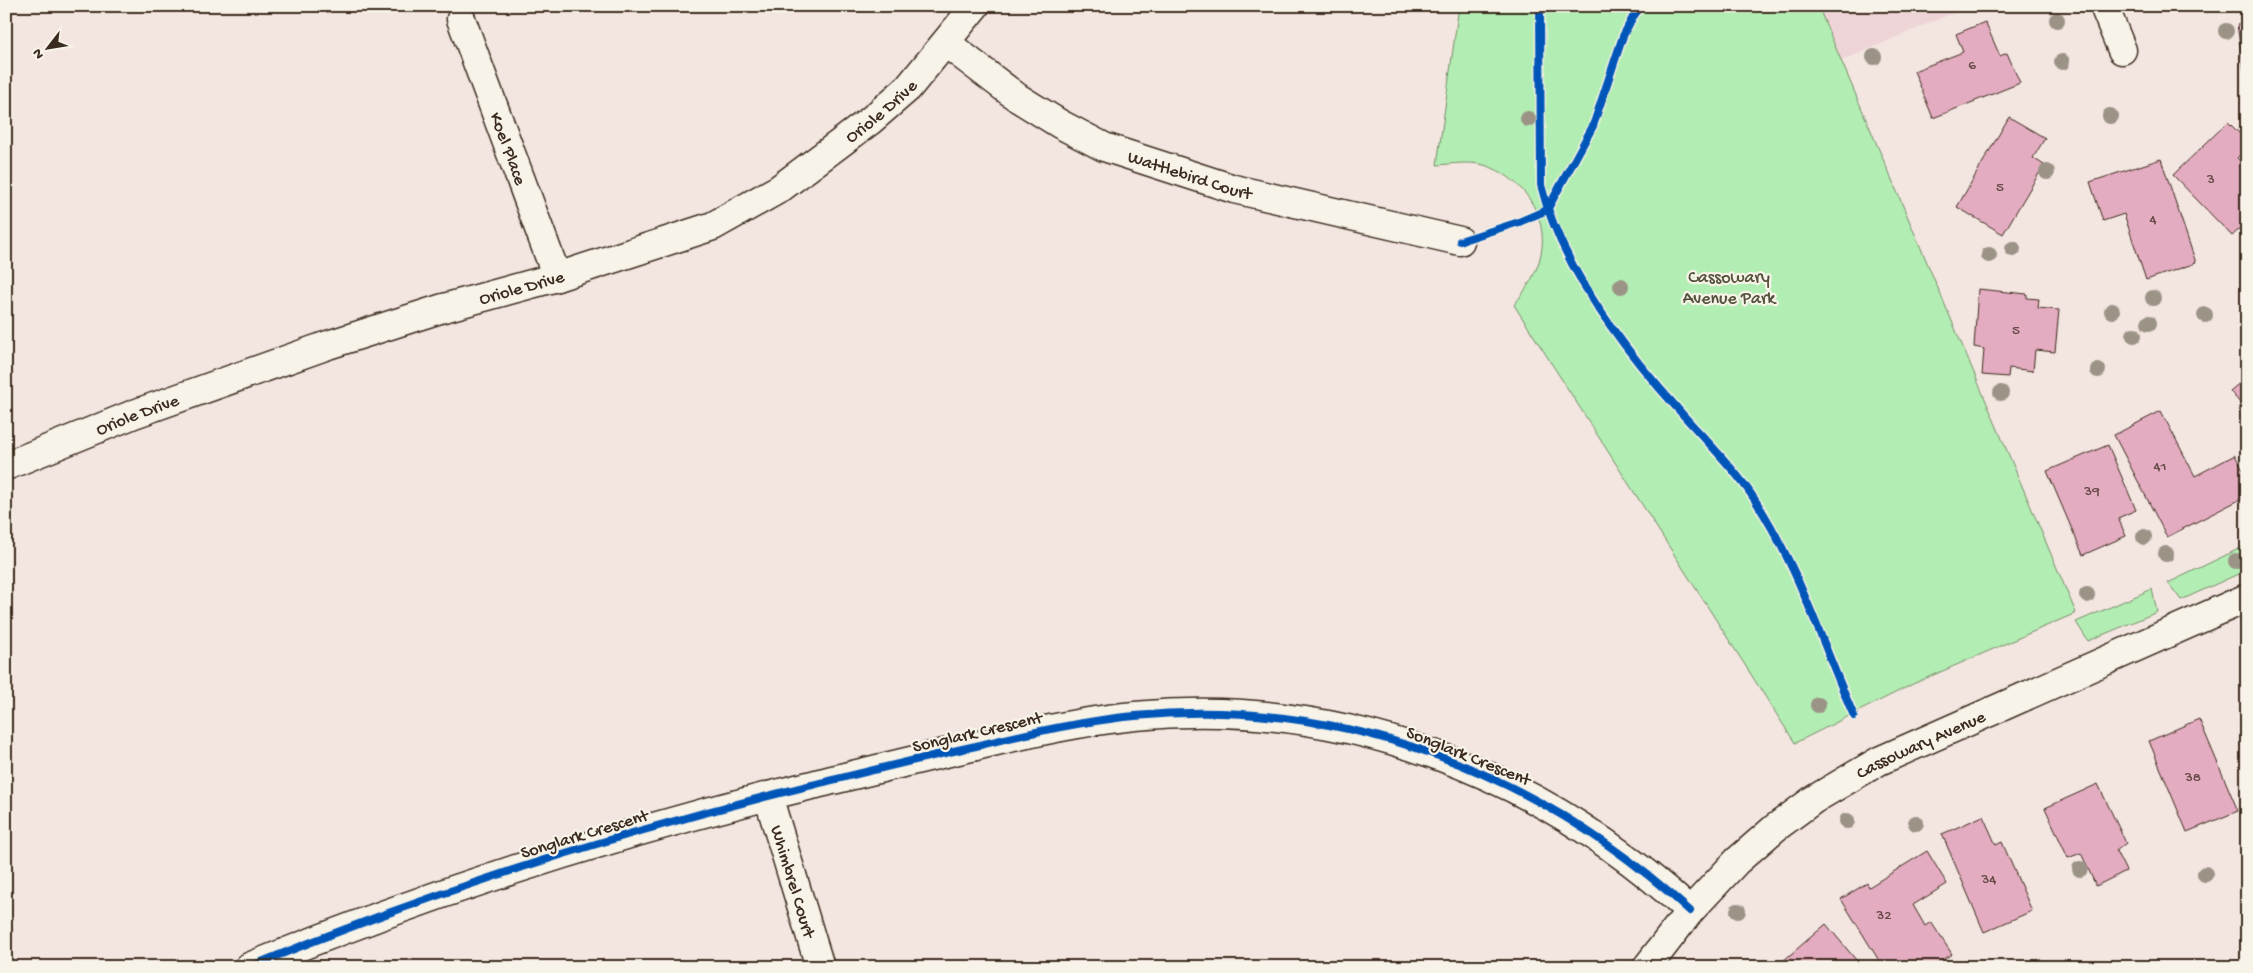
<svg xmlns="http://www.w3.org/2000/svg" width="2253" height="973" font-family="'Gochi Hand',sans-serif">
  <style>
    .built { fill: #eed4d6 }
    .green { fill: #b2edb3; stroke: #768c68 }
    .building { fill: #e4acc0; stroke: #3b2a1e }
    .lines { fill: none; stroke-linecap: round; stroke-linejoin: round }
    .street-casing { stroke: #3b2a1e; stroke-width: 31 }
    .secondary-casing { stroke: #3b2a1e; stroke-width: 31 }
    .street { stroke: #f7f3e8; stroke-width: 28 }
    .secondary { stroke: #f7f3e8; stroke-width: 28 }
    .cycleway-casing { stroke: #f7f3e8; stroke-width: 11 }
    .cycleway { stroke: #0057b8; stroke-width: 8 }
    .tree { fill: #9b9486 }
    .labels { text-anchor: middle; stroke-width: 4.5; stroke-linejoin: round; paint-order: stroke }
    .number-label { font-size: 15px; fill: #654a46 }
    .street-label { font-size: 18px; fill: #3b2a1e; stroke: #f7f3e8 }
    .park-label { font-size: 18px; fill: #53513c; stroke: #f7f3e8 }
  </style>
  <rect width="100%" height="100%" fill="#f3e5e0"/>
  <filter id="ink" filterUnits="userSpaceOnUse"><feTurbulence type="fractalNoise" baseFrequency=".02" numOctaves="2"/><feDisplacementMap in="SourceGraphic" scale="10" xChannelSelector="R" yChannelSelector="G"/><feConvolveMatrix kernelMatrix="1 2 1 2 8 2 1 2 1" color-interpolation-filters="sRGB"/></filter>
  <g filter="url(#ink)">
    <!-- built -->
    <path class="built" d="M 1818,6 L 1969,6 L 1841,61 Z"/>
    <!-- green -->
    <path class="green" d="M 1459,6 L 1818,6 L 2076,613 L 1915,683 L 1795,743 L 1514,305 C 1526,290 1537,273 1541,254 C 1549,215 1521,176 1484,165 C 1469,161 1452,164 1437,165 Z
      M 2247,545 L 2247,570 L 2181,600 L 2168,583 Z
      M 2152,589 L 2157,612 L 2088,641 L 2076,622 Z"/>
    <!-- building -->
    <path class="building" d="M 1985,22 L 2000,56 L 2007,53 L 2020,83 L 1933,118 L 1914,71 L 1963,52 L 1956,34 Z
      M 2247,23 L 2247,76 L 2245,76 L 2237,25 Z
      M 2009,117 L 2045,138 L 2033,158 L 2044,165 L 2003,234 L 1957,207 Z
      M 2228,122 L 2247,141 L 2247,148 L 2237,158 L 2247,168 L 2247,173 L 2243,176 L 2247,180 L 2247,222 L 2232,236 L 2173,175 Z
      M 2161,159 L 2196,263 L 2146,280 L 2124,214 L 2103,221 L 2090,182 Z
      M 1978,289 L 2027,294 L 2027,298 L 2039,299 L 2038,308 L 2059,310 L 2055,352 L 2035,350 L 2033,371 L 2009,368 L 2008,377 L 1982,375 L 1984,349 L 1974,347 Z
      M 2247,377 L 2247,411 L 2230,391 Z
      M 2161,411 L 2195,476 L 2235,455 L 2247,478 L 2247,496 L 2167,537 L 2114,435 Z
      M 2108,445 L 2136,510 L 2118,518 L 2126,536 L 2083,555 L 2047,471 Z
      M 2199,719 L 2238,811 L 2187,832 L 2149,741 Z
      M 2098,784 L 2126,843 L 2116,851 L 2126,871 L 2096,886 L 2081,853 L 2068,858 L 2045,808 Z
      M 1983,816 L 1996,845 L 2002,842 L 2032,911 L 1984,932 L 1942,834 Z
      M 1927,851 L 1947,884 L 1913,905 L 1925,926 L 1931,922 L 1952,954 L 1932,967 L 1883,967 L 1841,899 L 1867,883 L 1869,887 Z
      M 1826,924 L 1862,967 L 1776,967 Z"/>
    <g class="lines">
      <defs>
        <g id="street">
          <path d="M 2104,6 L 2122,50"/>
          <path id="s1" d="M 461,19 L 557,277"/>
          <path id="s2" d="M 946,43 L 1018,98 L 1060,124 L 1104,147 L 1234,189 L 1460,241"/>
          <path id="s3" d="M 6,466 L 134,414 L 328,345 L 440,309 L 557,277 L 713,226 L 779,189 L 871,120 L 908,88 L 975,6"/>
          <path id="s4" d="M 768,796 L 820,967"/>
          <path d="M 249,967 C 431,892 620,832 812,785 C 866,772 921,758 976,746 C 1028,733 1081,721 1135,716 C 1342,696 1538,772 1690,911"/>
        </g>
        <g id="secondary">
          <path id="s5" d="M 1647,967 L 1690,911 L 1737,861 L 1775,828 L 1813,800 L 1879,761 L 2247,598"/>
        </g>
      </defs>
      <!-- street casing -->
      <use href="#street" class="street-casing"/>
      <!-- secondary casing -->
      <use href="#secondary" class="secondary-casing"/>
      <!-- street -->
      <use href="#street" class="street"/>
      <!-- secondary -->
      <use href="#secondary" class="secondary"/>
      <defs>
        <path id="cycleway" d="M 1540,6 L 1541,185 C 1561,267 1621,346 1677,408 C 1701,436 1730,463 1751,494 C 1797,562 1821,641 1854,716
          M 1460,241 L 1519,222 L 1547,210 L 1593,126 L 1623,36 L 1633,17 L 1641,6
          M 249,967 C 431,892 620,832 812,785 C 866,772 921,758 976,746 C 1028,733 1081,721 1135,716 C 1342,696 1538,772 1690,911"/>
      </defs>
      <!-- cycleway casing -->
      <use href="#cycleway" class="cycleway-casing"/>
      <!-- cycleway -->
      <use href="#cycleway" class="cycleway"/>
    </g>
    <!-- trees -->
    <g class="tree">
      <circle cx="2057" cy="20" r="8"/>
      <circle cx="2226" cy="31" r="8"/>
      <circle cx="1874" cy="57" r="8"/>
      <circle cx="2062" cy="62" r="8"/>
      <circle cx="2110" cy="116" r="8"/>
      <circle cx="1528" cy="119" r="8"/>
      <circle cx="2047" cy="172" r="8"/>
      <circle cx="2013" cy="249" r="8"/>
      <circle cx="1989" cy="255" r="8"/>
      <circle cx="1621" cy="286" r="8"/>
      <circle cx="2153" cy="298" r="8"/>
      <circle cx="2112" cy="311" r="8"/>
      <circle cx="2205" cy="315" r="8"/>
      <circle cx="2149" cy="323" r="8"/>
      <circle cx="2134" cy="335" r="8"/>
      <circle cx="2098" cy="370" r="8"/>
      <circle cx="2001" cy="393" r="8"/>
      <circle cx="2144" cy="537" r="8"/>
      <circle cx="2166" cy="554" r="8"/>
      <circle cx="2236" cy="561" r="8"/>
      <circle cx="2087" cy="595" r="8"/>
      <circle cx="1818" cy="705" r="8"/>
      <circle cx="1847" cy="821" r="8"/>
      <circle cx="1916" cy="823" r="8"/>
      <circle cx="2080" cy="869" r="8"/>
      <circle cx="2205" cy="874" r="8"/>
      <circle cx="1738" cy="911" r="8"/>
    </g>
  </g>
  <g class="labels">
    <!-- number labels -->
    <g class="number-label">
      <text x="1972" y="69">6</text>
      <text x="2211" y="183">3</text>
      <text x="2000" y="191">5</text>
      <text x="2153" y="223">4</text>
      <text x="2016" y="334">5</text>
      <text x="2160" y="470">41</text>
      <text x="2092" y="495">39</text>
      <text x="2193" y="781">38</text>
      <text x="1989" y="883">34</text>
      <text x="1884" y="919">32</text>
    </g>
    <!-- street labels -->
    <g class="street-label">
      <text dy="6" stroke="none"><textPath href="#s3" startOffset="951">Oriole Drive</textPath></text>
      <text dy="6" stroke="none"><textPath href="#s1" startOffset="138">Koel Place</textPath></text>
      <text dy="6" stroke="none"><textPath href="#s2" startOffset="280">Wattlebird Court</textPath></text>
      <text dy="6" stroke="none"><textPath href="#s3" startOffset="546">Oriole Drive</textPath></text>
      <text dy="6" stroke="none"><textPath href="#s3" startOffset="141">Oriole Drive</textPath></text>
      <text transform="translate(977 731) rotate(-13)" y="6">Songlark Crescent</text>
      <text dy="6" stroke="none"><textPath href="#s5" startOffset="358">Cassowary Avenue</textPath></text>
      <text transform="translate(1469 755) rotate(22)" y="6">Songlark Crescent</text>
      <text transform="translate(584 833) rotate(-17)" y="6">Songlark Crescent</text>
      <text dy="6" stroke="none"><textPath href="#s4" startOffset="89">Whimbrel Court</textPath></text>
    </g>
    <!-- park labels -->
    <g class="park-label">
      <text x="1729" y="282">Cassowary<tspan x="1729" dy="21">Avenue Park</tspan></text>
    </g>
  </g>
  <!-- margin -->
  <rect width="2253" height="973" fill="none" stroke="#f7f3e8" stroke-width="25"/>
  <rect x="12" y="12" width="2228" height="948" fill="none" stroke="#3b2a1e" stroke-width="2" filter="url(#ink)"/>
  <!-- north arrow -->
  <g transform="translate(48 48) rotate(239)" stroke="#f7f3e8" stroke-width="4" paint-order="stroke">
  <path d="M0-4L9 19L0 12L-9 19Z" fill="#3b2a1e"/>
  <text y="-8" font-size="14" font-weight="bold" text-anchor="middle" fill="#3b2a1e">N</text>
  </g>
</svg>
